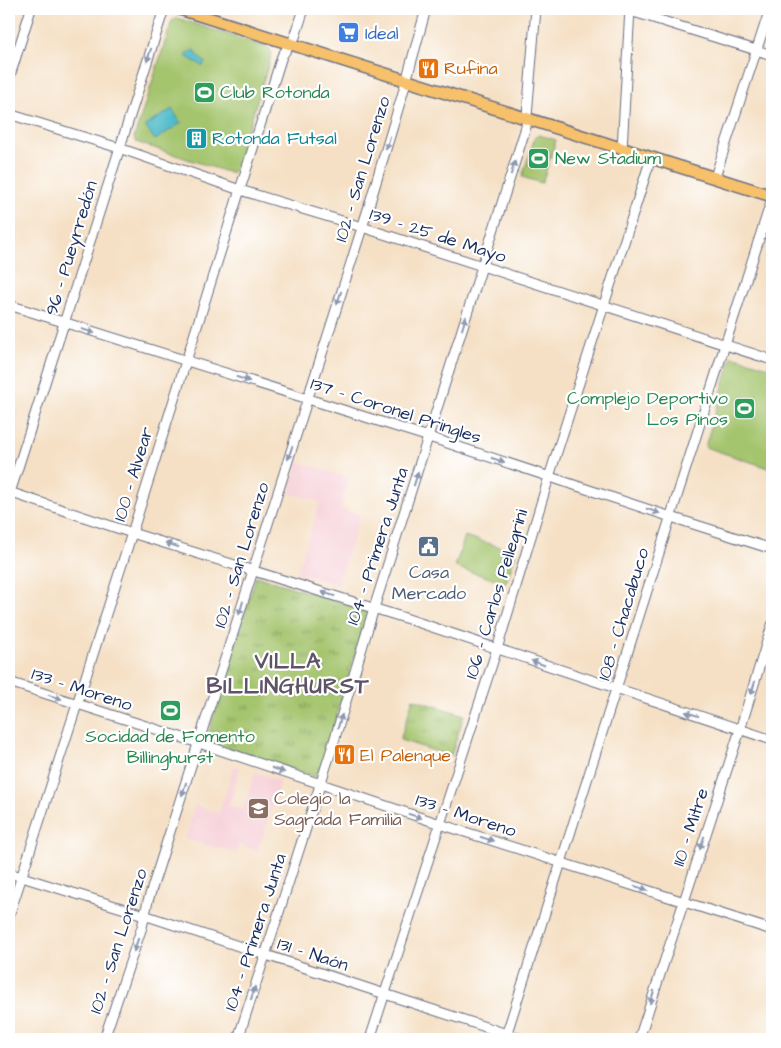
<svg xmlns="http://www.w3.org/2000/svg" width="781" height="1048" font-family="'Architects Daughter',sans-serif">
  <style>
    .built { fill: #f6cfd7 }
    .grass { fill: url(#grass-tufts); stroke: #607a66 }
    .garden { fill: #a4c46d; stroke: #607a66 }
    .water { fill: #4fbcc9; stroke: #357694 }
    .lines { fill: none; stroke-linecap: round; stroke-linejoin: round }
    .minor-casing { stroke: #676d82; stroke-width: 11 }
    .major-casing { stroke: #676d82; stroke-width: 14 }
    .minor { stroke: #fff; stroke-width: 9 }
    .major { stroke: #f7c06b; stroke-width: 11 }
    .oneway { fill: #8d97ae }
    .labels { text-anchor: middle; stroke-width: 4.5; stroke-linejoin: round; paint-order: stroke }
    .shop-label { font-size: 18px; fill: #366cbe; stroke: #fff; text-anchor: start }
    .food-label { font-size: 18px; fill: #c56008; stroke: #fff; text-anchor: start }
    .leisure-label { font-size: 18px; fill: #27864d; stroke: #fff; text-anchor: start }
    .culture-label { font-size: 18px; fill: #0d838f; stroke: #fff; text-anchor: start }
    .street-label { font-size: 18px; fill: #1b2f5e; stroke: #fff }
    .service-label { font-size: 18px; fill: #4e5e75; stroke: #fff }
    .education-label { font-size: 18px; fill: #785e54; stroke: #fff; text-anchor: start }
    .district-label { font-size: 22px; font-weight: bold; letter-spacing: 1px; fill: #5f5368; stroke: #fff }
  </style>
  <defs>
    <pattern id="grass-tufts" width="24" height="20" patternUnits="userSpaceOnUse" patternTransform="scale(1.25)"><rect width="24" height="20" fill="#a4c46d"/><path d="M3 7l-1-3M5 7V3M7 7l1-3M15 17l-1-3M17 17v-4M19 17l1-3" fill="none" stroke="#85a05d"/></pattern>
  </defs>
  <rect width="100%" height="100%" fill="#fff"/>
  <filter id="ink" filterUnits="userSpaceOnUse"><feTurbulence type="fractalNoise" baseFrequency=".02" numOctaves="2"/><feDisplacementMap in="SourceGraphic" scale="10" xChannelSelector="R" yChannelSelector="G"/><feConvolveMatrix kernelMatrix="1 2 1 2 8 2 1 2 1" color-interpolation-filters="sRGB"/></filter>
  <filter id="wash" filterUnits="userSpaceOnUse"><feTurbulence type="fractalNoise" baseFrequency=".0096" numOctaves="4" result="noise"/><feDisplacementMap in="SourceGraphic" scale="20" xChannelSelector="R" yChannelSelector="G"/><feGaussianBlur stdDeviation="1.12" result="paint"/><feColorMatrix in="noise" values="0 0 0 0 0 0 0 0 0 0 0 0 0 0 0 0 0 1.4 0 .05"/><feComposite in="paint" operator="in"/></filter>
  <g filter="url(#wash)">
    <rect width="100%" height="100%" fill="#f5e0c5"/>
    <!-- built -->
    <path class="built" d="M 299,462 L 349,478 L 340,508 L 360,515 L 338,585 L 297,573 L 320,502 L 289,493 Z
      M 234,766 L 240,768 L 229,806 L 243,810 L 255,772 L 280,781 L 258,851 L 239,845 L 236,853 L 185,839 L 195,805 L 219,813 Z"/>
    <!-- grass -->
    <path class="grass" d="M 256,576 L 368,611 L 320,772 L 317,775 L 312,776 L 206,741 Z
      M 413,699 L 464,715 L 451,756 L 400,740 Z"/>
    <!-- garden -->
    <path class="garden" d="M 177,18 L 269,48 L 272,53 L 235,171 L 230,173 L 136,142 L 134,138 L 172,21 Z
      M 539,135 L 556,140 L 542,183 L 522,177 L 535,137 Z
      M 732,356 L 772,368 L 772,469 L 705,447 Z
      M 465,536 L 516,552 L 506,583 L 455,567 Z"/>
    <!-- water -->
    <path class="water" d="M 195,50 L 199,58 L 205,62 L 203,66 L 187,57 L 187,53 Z
      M 172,109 L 181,123 L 155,140 L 145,126 Z"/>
  </g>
  <g filter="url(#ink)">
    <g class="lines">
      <defs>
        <path id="minor" d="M 624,9 L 772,55
          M 9,79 L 31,9
          M 9,114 L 119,148 L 240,190 L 362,227 L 772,360
          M 622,149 L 630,9
          M 715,177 L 770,9
          M 9,305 L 429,437 L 671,517 L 772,549
          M 9,492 L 132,533 L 405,618 L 772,740
          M 9,496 L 164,9
          M 9,682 L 199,743 L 440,824 L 772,930
          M 9,873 L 144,915 L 522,1039
          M 9,916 L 132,533 L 282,56 L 295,37 L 304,9
          M 104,1039 L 142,927 L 148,901 L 368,209 L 402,96 L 426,9
          M 238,1039 L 332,748 L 374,608 L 526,127 L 536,9
          M 370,1039 L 497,649 L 549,477 L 651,158
          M 505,1039 L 725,345 L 772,199
          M 639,1039 L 740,730 L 772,625"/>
        <path id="major" d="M 180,9 L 772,196"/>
      </defs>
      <!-- minor casing -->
      <use href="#minor" class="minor-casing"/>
      <!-- major casing -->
      <use href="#major" class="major-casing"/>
      <!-- minor -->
      <use href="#minor" class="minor"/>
      <!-- major -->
      <use href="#major" class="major"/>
    </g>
    <!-- one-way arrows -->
    <defs><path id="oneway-solid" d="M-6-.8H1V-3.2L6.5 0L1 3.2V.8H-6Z" transform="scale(1.25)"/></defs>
    <g class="oneway">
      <use href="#oneway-solid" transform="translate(149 55) rotate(108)"/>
      <use href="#oneway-solid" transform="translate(388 143) rotate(107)"/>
      <use href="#oneway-solid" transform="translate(513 168) rotate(-72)"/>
      <use href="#oneway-solid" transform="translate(339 298) rotate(108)"/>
      <use href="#oneway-solid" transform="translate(464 323) rotate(-73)"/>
      <use href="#oneway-solid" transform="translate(88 331) rotate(17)"/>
      <use href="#oneway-solid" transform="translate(243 379) rotate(17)"/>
      <use href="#oneway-solid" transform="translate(290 453) rotate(108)"/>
      <use href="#oneway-solid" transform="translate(498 460) rotate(18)"/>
      <use href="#oneway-solid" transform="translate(416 479) rotate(-72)"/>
      <use href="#oneway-solid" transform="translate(653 511) rotate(19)"/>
      <use href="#oneway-solid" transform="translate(172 545) rotate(-163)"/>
      <use href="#oneway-solid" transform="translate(328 594) rotate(-163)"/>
      <use href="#oneway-solid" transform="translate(241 608) rotate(107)"/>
      <use href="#oneway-solid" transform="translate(538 663) rotate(-161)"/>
      <use href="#oneway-solid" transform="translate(753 688) rotate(107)"/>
      <use href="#oneway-solid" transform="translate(55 697) rotate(18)"/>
      <use href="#oneway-solid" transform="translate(692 714) rotate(-162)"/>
      <use href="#oneway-solid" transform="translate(340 721) rotate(-73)"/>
      <use href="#oneway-solid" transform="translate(278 770) rotate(19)"/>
      <use href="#oneway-solid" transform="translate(184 789) rotate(108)"/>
      <use href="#oneway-solid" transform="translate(415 816) rotate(18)"/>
      <use href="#oneway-solid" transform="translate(487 839) rotate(18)"/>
      <use href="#oneway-solid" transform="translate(702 843) rotate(108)"/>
      <use href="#oneway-solid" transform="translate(641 888) rotate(17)"/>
      <use href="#oneway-solid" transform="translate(136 945) rotate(109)"/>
      <use href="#oneway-solid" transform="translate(253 993) rotate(-72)"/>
      <use href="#oneway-solid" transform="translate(652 997) rotate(108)"/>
    </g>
  </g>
  <!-- icons -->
  <defs>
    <symbol id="supermarket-square" viewBox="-11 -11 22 22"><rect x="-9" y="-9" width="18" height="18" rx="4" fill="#3f7fe0" stroke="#fff"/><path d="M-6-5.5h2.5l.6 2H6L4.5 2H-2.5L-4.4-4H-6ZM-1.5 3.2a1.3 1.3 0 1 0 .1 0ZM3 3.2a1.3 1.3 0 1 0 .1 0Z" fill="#fff"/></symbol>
    <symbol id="restaurant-square" viewBox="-11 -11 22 22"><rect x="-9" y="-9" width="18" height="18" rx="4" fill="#e8710a" stroke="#fff"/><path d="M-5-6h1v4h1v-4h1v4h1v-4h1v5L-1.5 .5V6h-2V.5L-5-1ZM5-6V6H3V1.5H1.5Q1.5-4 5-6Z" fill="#fff"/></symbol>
    <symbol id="stadium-square" viewBox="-11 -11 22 22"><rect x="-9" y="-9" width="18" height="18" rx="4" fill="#2e9e5b" stroke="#fff"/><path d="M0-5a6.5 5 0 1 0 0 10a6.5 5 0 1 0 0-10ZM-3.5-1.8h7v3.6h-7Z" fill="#fff"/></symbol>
    <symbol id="building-square" viewBox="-11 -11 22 22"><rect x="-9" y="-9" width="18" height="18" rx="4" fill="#0f9aa8" stroke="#fff"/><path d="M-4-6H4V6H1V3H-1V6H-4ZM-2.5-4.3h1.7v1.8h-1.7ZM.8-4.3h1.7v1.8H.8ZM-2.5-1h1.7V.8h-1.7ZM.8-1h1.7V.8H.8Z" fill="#fff"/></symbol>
    <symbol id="civic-square" viewBox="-11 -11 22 22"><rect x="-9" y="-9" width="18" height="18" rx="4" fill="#5c6f8a" stroke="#fff"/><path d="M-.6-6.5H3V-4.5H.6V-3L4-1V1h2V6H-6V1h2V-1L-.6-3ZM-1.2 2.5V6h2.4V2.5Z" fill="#fff"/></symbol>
    <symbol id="university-square" viewBox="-11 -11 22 22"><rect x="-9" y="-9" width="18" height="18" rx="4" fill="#8d6e63" stroke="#fff"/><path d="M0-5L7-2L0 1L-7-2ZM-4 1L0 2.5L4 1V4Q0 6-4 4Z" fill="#fff"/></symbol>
  </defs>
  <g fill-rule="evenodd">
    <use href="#supermarket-square" x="336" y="20" width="25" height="25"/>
    <use href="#restaurant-square" x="416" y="56" width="25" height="25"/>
    <use href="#stadium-square" x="192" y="80" width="25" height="25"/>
    <use href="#building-square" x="184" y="126" width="25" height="25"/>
    <use href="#stadium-square" x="526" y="146" width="25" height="25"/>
    <use href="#stadium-square" x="732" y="396" width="25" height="25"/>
    <use href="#civic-square" x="416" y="534" width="25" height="25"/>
    <use href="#stadium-square" x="158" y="698" width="25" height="25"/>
    <use href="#restaurant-square" x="332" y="742" width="25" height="25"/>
    <use href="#university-square" x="246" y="796" width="25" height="25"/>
  </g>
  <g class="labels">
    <!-- shop labels -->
    <g class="shop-label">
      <text x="365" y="39">Ideal</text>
    </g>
    <!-- food labels -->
    <g class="food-label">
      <text x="444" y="74">Rufina</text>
      <text x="360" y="761">El Palenque</text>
    </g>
    <!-- leisure labels -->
    <g class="leisure-label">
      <text x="220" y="98">Club Rotonda</text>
      <text x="555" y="164">New Stadium</text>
      <text x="728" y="404" text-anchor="end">Complejo Deportivo<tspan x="728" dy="21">Los Pinos</tspan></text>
      <text x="170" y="742" text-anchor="middle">Socidad de Fomento<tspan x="170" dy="21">Billinghurst</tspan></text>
    </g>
    <!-- culture labels -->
    <g class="culture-label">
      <text x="212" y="144">Rotonda Futsal</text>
    </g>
    <!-- street labels -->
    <g class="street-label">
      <text transform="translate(362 169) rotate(-73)" y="6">102 - San Lorenzo</text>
      <text transform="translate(438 235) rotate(18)" y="6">139 - 25 de Mayo</text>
      <text transform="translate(71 248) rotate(-73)" y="6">96 - Pueyrredón</text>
      <text transform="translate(396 410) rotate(18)" y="6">137 - Coronel Pringles</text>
      <text transform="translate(133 474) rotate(-73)" y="6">100 - Alvear</text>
      <text transform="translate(377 546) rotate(-72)" y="6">104 - Primera Junta</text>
      <text transform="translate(241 555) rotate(-73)" y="6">102 - San Lorenzo</text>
      <text transform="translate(496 594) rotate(-73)" y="6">106 - Carlos Pellegrini</text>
      <text transform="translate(623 614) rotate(-73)" y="6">108 - Chacabuco</text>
      <text transform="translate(82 689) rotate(18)" y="6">133 - Moreno</text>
      <text transform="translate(466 815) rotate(18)" y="6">133 - Moreno</text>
      <text transform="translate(690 827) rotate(-72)" y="6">110 - Mitre</text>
      <text transform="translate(255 932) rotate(-72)" y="6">104 - Primera Junta</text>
      <text transform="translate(118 941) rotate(-72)" y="6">102 - San Lorenzo</text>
      <text transform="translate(313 954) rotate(18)" y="6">131 - Naón</text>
    </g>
    <!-- service labels -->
    <g class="service-label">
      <text x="429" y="578">Casa<tspan x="429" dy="21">Mercado</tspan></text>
    </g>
    <!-- education labels -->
    <g class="education-label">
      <text x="274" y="804">Colegio la<tspan x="274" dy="21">Sagrada Familia</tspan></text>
    </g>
    <!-- district labels -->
    <g class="district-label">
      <text x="288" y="668">VILLA<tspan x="288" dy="25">BILLINGHURST</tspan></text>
    </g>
  </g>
  <!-- margin -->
  <rect width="781" height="1048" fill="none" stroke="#fff" stroke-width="30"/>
</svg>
